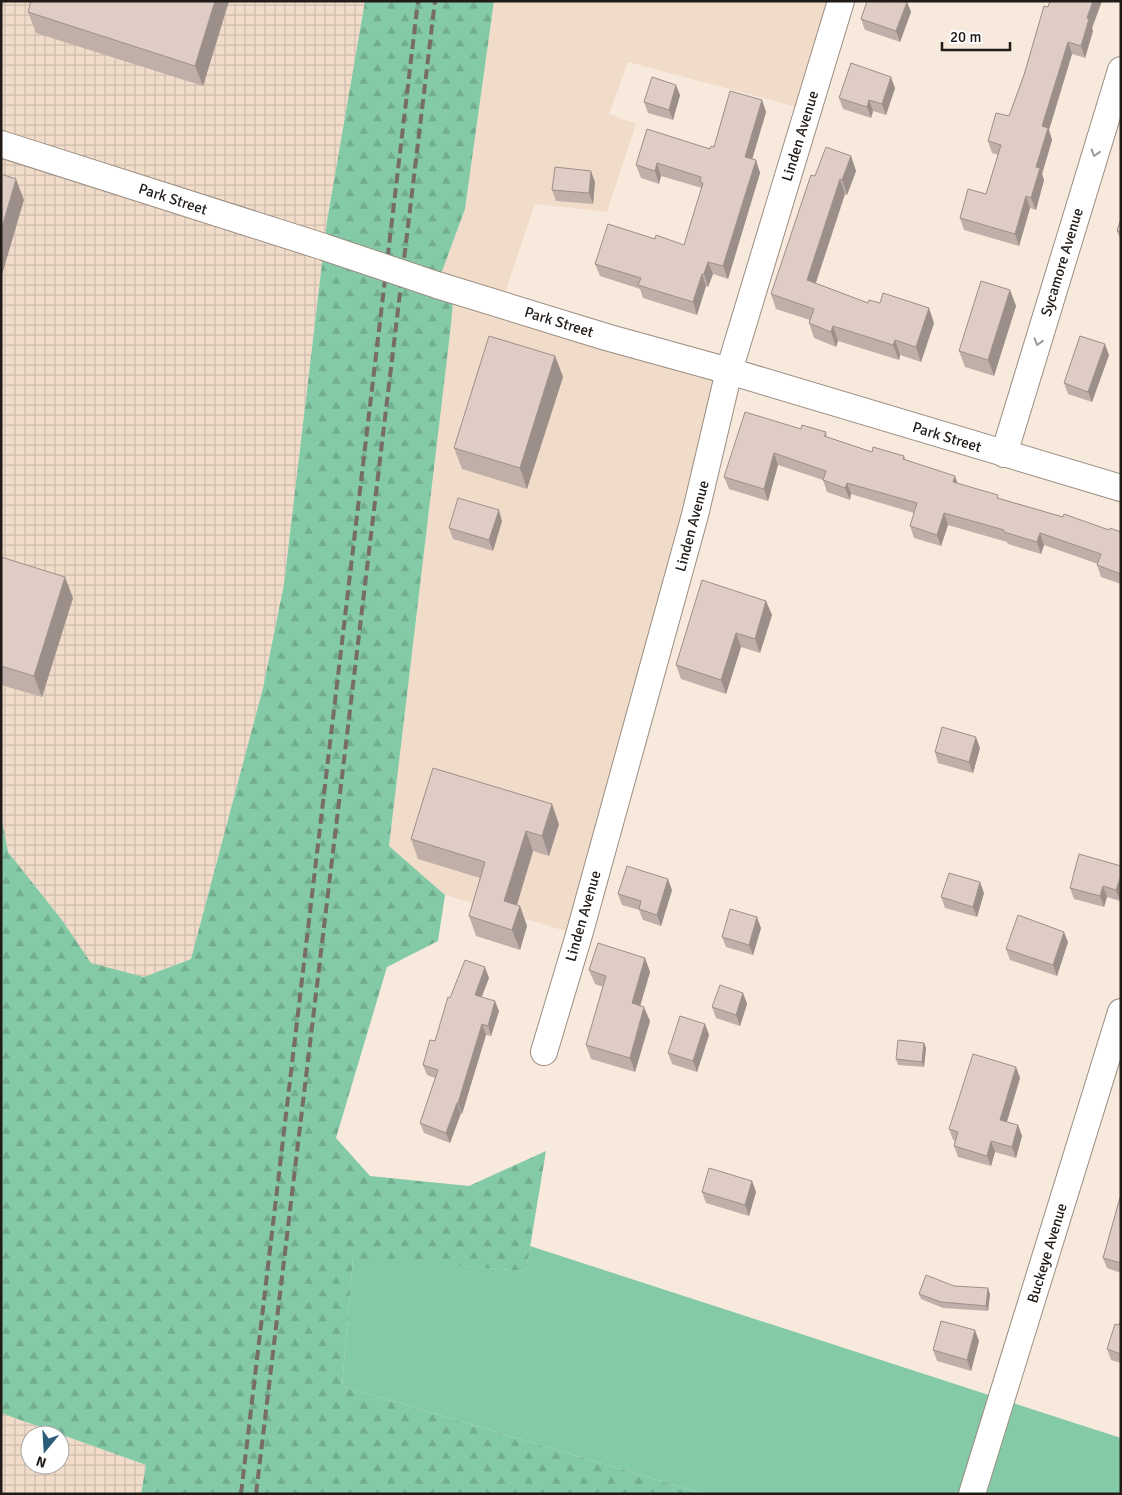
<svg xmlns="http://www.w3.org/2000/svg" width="1122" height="1495" font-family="Signika,sans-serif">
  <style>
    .built { fill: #f1dcca }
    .industrial { fill: url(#industrial-grid); fill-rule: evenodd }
    .green { fill: #84caa7 }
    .forest { fill: url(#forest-firs) }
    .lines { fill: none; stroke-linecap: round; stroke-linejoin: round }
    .minor-casing { stroke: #9a8d81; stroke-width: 28 }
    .minor { stroke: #fff; stroke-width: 26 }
    .rail { stroke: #776d66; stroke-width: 4; stroke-dasharray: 10 5; stroke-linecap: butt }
    .minor-bridge-casing { stroke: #9a8d81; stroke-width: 28; stroke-linecap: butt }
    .minor-bridge { stroke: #fff; stroke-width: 26 }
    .wall { fill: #c0afa9 }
    .shaded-wall { fill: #9c8f8a }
    .building { fill: #dfccc5; stroke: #9c8f8a }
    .oneway { stroke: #9b9897 }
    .labels { text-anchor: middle; stroke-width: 4.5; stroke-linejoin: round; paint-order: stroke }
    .street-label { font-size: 15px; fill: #211b17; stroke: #fff }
  </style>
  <defs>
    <pattern id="industrial-grid" width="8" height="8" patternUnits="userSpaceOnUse" patternTransform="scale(1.25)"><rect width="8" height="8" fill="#f1dcca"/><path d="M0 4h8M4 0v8" fill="none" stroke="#cebcad"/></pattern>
    <pattern id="forest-firs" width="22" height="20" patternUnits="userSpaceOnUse" patternTransform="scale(1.25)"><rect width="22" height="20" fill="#84caa7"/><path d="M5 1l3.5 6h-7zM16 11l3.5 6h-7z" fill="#72ad8f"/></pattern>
  </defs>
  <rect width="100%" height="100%" fill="#f8e9dd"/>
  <!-- built -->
  <path class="built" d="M 494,1 L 841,1 L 808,110 L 628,62 L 609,114 L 636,124 L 607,212 L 535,204 L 501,304 L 729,371 L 579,935 L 445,895 L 389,846 L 451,325 L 454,290 L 437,285 L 465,209 Z"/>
  <!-- industrial -->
  <path class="industrial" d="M 1,1 L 365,1 L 327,221 L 284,584 L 263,688 L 191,959 L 144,977 L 91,964 L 62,920 L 8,852 L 1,815 Z
    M 1,1413 L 146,1465 L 141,1494 L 1,1494 ZM 30,1435 L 60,1435 L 60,1465 L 30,1465 Z"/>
  <!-- green -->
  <path class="green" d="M 530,1246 L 1121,1438 L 1121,1494 L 704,1494 L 342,1386 L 353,1257 L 526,1271 Z"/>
  <!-- forest -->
  <path class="forest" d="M 365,1 L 494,1 L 465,209 L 437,285 L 454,290 L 451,325 L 389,846 L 445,895 L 438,941 L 387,967 L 336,1138 L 370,1176 L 469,1186 L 546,1151 L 526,1271 L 353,1258 L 342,1386 L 704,1494 L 141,1494 L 146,1465 L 1,1413 L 1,815 L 8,852 L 62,920 L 91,963 L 144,977 L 191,959 L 263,688 L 284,584 L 327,221 Z"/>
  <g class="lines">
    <defs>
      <path id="minor" d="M 1,144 L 324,247
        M 437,285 L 606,337 L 729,371 L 1121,488
        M 1004,454 L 1121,70
        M 544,1052 L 579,935 L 695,515 L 729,371 L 841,1
        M 972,1494 L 1121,1012"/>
    </defs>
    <!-- minor casing -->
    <use href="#minor" class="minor-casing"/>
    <!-- minor -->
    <use href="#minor" class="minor"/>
    <!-- rail -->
    <path class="rail" d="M 241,1494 L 418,1
      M 256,1494 L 435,1"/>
    <defs>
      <path id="minor-bridge" d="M 324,247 L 437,285"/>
    </defs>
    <!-- minor-bridge casing -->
    <use href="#minor-bridge" class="minor-bridge-casing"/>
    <!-- minor-bridge -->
    <use href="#minor-bridge" class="minor-bridge"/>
  </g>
  <!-- wall -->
  <path class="wall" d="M 229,1 L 203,86 L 36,33 L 28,12 Z
    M 1050,1 L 1102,1 L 1092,28 L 1093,31 L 1085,58 L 1072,54 L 1049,130 L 1052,140 L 1042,174 L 1044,180 L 1036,210 L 1030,208 L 1019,246 L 964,230 L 960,218 L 986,194 L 998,155 L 992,153 L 988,141 L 1009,116 Z
    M 885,2 L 907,2 L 911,12 L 900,42 L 865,30 L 861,19 Z
    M 895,88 L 886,115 L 873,111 L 871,118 L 843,109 L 839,98 Z
    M 680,95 L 673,120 L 648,113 L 644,102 Z
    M 762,100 L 766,112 L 752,159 L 756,160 L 760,173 L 728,279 L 713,274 L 708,287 L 706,286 L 697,315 L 643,298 L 640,289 L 600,276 L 595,264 L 655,239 L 684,245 L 702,188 L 661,176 L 659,184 L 641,178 L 636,165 L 714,147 Z
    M 851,156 L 856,171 L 847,195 L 845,194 L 816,283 L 868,303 L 934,323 L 921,362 L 900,355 L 899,360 L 838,341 L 836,347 L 814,338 L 809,323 L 810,320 L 776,309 L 771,294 L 815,176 Z
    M 595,182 L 593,204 L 556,201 L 552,190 Z
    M 1121,219 L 1121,241 L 1117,231 Z
    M 1010,290 L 1016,306 L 994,376 L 965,367 L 959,351 Z
    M 1109,355 L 1092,402 L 1068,394 L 1064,383 Z
    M 555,356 L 563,377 L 527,489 L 462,469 L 454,448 Z
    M 801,429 L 826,432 L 827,437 L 872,452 L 904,456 L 906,460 L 958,484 L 999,498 L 1063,517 L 1109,530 L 1121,532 L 1121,584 L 1101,577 L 1097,565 L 1098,564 L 1044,545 L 1041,554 L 1008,544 L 1007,542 L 948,525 L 941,546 L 914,538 L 910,526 L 914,513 L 851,494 L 850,500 L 827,492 L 823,480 L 778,465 L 768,501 L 729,489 L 724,477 Z
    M 502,521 L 493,551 L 453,539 L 449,528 Z
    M 1,557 L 73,598 L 42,697 L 1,685 Z
    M 766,601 L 772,615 L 760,653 L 741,647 L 726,694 L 681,679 L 676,665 Z
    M 980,748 L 973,773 L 938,763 L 935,752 Z
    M 559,824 L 549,856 L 533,851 L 517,905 L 520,906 L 527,926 L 520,950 L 476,936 L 469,916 L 480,878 L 418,859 L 411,839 Z
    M 1121,866 L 1120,901 L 1107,897 L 1104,907 L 1074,899 L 1070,888 Z
    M 672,890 L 661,926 L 643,920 L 639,910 L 622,905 L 618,894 Z
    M 984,893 L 977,917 L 945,908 L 941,897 Z
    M 761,928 L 753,955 L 726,947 L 722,937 Z
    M 1068,942 L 1057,976 L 1010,960 L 1006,949 Z
    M 645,958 L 650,972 L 640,1005 L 650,1021 L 635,1072 L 591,1059 L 586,1045 L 603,987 L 595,984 L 589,970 Z
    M 489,978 L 482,997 L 499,1011 L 491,1036 L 486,1035 L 462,1114 L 461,1113 L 450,1143 L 424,1133 L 420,1123 L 435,1078 L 427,1075 L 423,1065 L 435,1041 L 450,998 Z
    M 743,993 L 747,1004 L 740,1026 L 716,1018 L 712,1007 Z
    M 705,1024 L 709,1035 L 697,1072 L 672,1064 L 668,1053 Z
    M 924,1043 L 926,1048 L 924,1067 L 898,1065 L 896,1059 Z
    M 1016,1067 L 1020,1078 L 1007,1122 L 1018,1125 L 1022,1136 L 1016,1158 L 995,1152 L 991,1166 L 958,1157 L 954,1146 L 955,1141 L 953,1140 L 949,1129 Z
    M 752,1181 L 756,1192 L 749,1216 L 706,1203 L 702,1192 Z
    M 1121,1194 L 1121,1273 L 1107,1268 L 1103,1258 Z
    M 954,1286 L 990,1294 L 988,1311 L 943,1308 L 921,1299 L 919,1294 Z
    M 1121,1320 L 1121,1363 L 1111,1360 L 1107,1349 Z
    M 979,1341 L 971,1371 L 937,1361 L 933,1350 Z"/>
  <!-- shaded-wall -->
  <path class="shaded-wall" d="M 215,1 L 229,1 L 203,86 L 195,66 Z
    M 1093,1 L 1102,1 L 1092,28 L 1093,31 L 1085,58 L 1081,46 L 1087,18 Z
    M 907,2 L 911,12 L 900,42 L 896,31 Z
    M 1068,42 L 1072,54 L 1049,130 L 1052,140 L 1042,174 L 1044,180 L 1036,210 L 1031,198 L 1042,126 Z
    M 891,77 L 895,88 L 886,115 L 882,104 Z
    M 676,85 L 680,95 L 673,120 L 669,110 Z
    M 762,100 L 766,112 L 749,170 L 745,157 Z
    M 869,100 L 873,111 L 871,118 L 867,107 Z
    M 851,156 L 856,171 L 847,195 L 842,180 Z
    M 756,160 L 760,173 L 728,279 L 723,266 Z
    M 657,163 L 661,176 L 659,184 L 655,171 Z
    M 591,171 L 595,182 L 593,204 L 589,193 Z
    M 16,179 L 24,200 L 1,278 L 1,231 Z
    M 840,179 L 845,194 L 812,294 L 807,280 Z
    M 1026,196 L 1030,208 L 1019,246 L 1015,234 Z
    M 708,262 L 713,274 L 708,287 L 704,274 Z
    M 702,274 L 706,286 L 697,315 L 693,302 Z
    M 1010,290 L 1016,306 L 994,376 L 988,360 Z
    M 929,308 L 934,323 L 921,362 L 916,347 Z
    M 833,326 L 838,341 L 836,347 L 831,332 Z
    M 895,340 L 900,355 L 899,360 L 893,345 Z
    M 1105,344 L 1109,355 L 1092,402 L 1088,392 Z
    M 555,356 L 563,377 L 527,489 L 520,468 Z
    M 774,453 L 778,465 L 768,501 L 764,489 Z
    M 955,476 L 959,487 L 953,482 Z
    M 847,483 L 851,494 L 850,500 L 845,488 Z
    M 499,510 L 502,521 L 493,551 L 489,540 Z
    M 944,513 L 948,525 L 941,546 L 937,535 Z
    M 1040,533 L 1044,545 L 1041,554 L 1037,542 Z
    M 65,577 L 73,598 L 42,697 L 34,676 Z
    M 766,601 L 772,615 L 760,653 L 755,639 Z
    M 736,633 L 741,647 L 726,694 L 721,680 Z
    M 976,737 L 980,748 L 973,773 L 969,762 Z
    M 552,804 L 559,824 L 549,856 L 542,836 Z
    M 526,831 L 533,851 L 512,921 L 504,901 Z
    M 1121,876 L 1121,900 L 1120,901 L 1116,890 Z
    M 668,879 L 672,890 L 661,926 L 657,915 Z
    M 980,882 L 984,893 L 977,917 L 973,907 Z
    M 1103,886 L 1107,897 L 1104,907 L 1100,896 Z
    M 520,906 L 527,926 L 520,950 L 512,930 Z
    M 757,917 L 761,928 L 753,955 L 749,945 Z
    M 1064,932 L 1068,942 L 1057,976 L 1053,965 Z
    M 645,958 L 650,972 L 637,1017 L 632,1003 Z
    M 485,967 L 489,978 L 478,1005 L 475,995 Z
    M 743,993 L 747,1004 L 740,1026 L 736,1015 Z
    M 495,1001 L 499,1011 L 491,1036 L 488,1026 Z
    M 644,1007 L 650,1021 L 635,1072 L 630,1058 Z
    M 482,1024 L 486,1035 L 462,1114 L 458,1103 Z
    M 705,1024 L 709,1035 L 697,1072 L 693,1061 Z
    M 924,1043 L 926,1048 L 924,1067 L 922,1062 Z
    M 1016,1067 L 1020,1078 L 1004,1131 L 1000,1120 Z
    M 457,1103 L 461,1113 L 450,1143 L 446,1133 Z
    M 1018,1125 L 1022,1136 L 1016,1158 L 1012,1147 Z
    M 991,1141 L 995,1152 L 991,1166 L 987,1156 Z
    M 752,1181 L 756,1192 L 749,1216 L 745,1205 Z
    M 988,1288 L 990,1294 L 988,1311 L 986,1306 Z
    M 975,1330 L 979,1341 L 971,1371 L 967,1360 Z"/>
  <!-- building -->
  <path class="building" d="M 31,1 L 215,1 L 195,66 L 28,12 Z
    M 867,1 L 882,1 L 885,2 L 885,1 L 907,2 L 896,31 L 861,19 Z
    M 1050,1 L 1093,1 L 1087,18 L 1089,19 L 1081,46 L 1068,42 L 1042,126 L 1048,128 L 1036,167 L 1040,168 L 1031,198 L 1026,196 L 1015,234 L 960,218 L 968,189 L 986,194 L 1001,145 L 988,141 L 996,113 L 1009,116 L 1024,75 L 1044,6 L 1048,7 Z
    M 851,63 L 891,77 L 882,104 L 869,100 L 867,107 L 839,98 Z
    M 652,77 L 676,85 L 669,110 L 644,102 Z
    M 730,91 L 762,100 L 745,157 L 756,160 L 723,266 L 708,262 L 704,274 L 702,274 L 693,302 L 638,285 L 641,278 L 595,264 L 608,224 L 655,239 L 656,235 L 684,245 L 703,183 L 700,182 L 701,177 L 657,163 L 655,171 L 636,165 L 647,129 L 710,149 L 711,146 L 714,147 Z
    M 826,147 L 851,156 L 842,180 L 840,179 L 807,280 L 868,303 L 869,300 L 880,303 L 883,293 L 929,308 L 916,347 L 895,340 L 893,345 L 833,326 L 831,332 L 809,323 L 814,309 L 771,294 L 811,175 L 815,176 Z
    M 555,167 L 591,171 L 589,193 L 552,190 Z
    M 1,174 L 16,179 L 1,231 Z
    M 1121,219 L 1121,232 L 1117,231 Z
    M 981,281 L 1010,290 L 988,360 L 959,351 Z
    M 489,336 L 555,356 L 520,468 L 454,448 Z
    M 1080,336 L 1105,344 L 1088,392 L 1064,383 Z
    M 745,412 L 801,429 L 802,425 L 826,432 L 824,436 L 872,452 L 873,447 L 904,456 L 903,459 L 955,476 L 953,482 L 998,495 L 997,498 L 1063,517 L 1064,514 L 1109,530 L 1110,528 L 1121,532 L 1121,574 L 1097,565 L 1101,554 L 1040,533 L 1037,542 L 1004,532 L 1004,530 L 944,513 L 937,535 L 910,526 L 917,503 L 847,483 L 845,488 L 823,480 L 826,471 L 774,453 L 764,489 L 724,477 Z
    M 458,498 L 499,510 L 489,540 L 449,528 Z
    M 1,557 L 65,577 L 34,676 L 1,666 Z
    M 702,580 L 766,601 L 755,639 L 736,633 L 721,680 L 676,665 Z
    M 942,727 L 976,737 L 969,762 L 935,752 Z
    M 433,768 L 552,804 L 542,836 L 526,831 L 504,901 L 520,906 L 512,930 L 469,916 L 485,862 L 411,839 Z
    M 1079,854 L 1121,866 L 1121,876 L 1116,890 L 1103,886 L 1100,896 L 1070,888 Z
    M 627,866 L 668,879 L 657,915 L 639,909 L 641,901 L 618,894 Z
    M 949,873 L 980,882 L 973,907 L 941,897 Z
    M 730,909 L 757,917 L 749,945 L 722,937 Z
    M 1018,915 L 1064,932 L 1053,965 L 1006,949 Z
    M 598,943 L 645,958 L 632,1003 L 644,1007 L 630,1058 L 586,1045 L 606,976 L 589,970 Z
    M 465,960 L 485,967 L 475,995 L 495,1001 L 488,1026 L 482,1024 L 458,1103 L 457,1103 L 446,1133 L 420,1123 L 438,1070 L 423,1065 L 430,1040 L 435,1041 L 448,997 L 450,998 Z
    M 720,985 L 743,993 L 736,1015 L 712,1007 Z
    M 680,1016 L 705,1024 L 693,1061 L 668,1053 Z
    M 898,1040 L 924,1043 L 922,1062 L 896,1059 Z
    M 973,1054 L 1016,1067 L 1000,1120 L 1018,1125 L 1012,1147 L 991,1141 L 987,1156 L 954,1146 L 958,1132 L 949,1129 Z
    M 709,1168 L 752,1181 L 745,1205 L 702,1192 Z
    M 1121,1194 L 1121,1263 L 1103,1258 Z
    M 926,1275 L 954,1286 L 988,1288 L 986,1306 L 941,1302 L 919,1294 Z
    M 1121,1320 L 1121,1354 L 1107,1349 L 1115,1324 L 1119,1325 Z
    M 941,1321 L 975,1330 L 967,1360 L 933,1350 Z"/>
  <!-- one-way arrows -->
  <defs><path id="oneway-chevron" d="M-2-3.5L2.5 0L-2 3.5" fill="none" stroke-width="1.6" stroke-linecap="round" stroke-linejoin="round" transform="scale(1.25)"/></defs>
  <g class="oneway">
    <use href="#oneway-chevron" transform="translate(1095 153) rotate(107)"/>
    <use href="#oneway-chevron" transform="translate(1038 342) rotate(107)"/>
  </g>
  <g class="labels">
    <!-- street labels -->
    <g class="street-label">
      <text transform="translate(800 136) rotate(-73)" y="5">Linden Avenue</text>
      <text transform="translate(173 199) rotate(18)" y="5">Park Street</text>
      <text transform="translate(1062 262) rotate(-73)" y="5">Sycamore Avenue</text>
      <text transform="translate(559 322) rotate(17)" y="5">Park Street</text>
      <text transform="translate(947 437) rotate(17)" y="5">Park Street</text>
      <text transform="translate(692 526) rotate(-75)" y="5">Linden Avenue</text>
      <text transform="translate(583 916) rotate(-74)" y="5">Linden Avenue</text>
      <text transform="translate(1047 1253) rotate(-73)" y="5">Buckeye Avenue</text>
    </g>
  </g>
  <!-- border -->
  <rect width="1122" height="1495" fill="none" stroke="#211b17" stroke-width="5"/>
  <!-- north arrow -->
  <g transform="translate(45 1450) rotate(198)"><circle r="24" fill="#ffffff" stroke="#a6a4a2"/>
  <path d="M0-4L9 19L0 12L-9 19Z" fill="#2b5d7a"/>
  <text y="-8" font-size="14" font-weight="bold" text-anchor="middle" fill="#211b17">N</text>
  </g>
  <!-- scale -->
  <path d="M942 42v8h68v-8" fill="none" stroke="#211b17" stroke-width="2.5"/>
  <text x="950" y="42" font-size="15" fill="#211b17" stroke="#ffffff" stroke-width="4" paint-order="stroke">20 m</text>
</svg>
